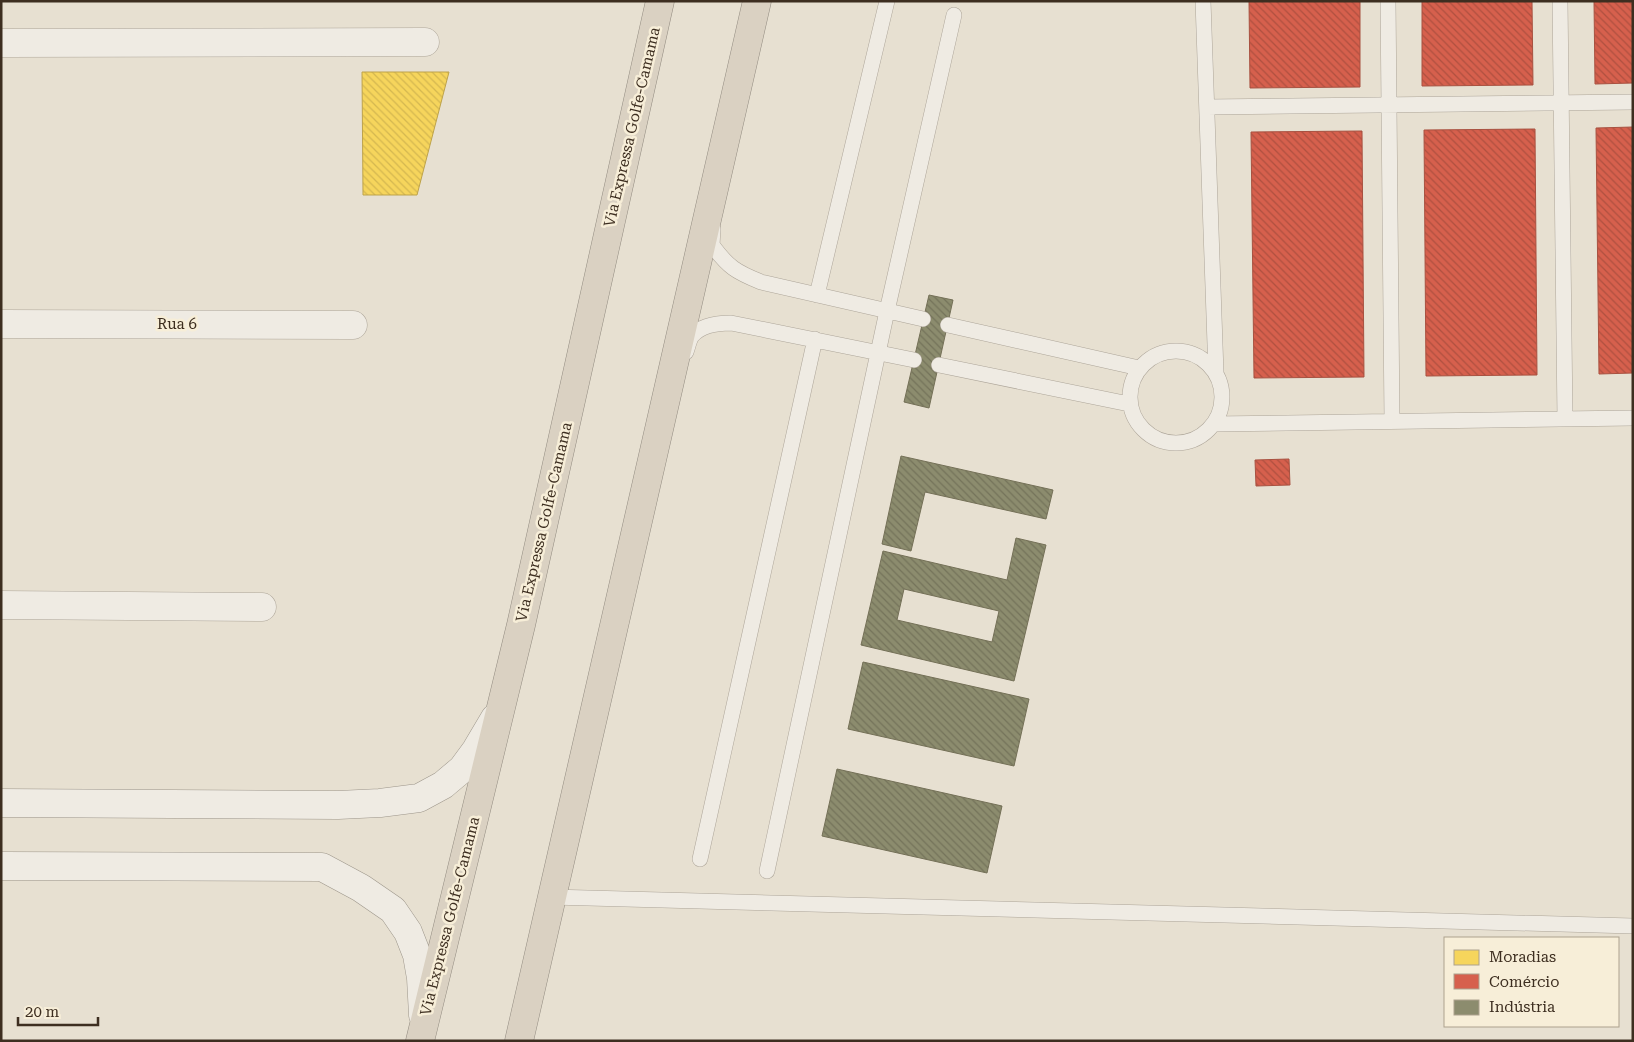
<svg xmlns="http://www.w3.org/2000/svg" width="1634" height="1042" font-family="'Roboto Serif',serif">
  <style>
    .homes { fill: url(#homes-back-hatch); stroke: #bea34a }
    .shops { fill: url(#shops-back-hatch); stroke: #a85140 }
    .industry { fill: url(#industry-back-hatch); stroke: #747057; fill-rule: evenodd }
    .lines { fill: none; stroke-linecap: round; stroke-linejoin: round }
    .lane-casing { stroke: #ada599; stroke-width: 16 }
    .street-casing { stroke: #ada599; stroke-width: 29 }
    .secondary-casing { stroke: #9c958a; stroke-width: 29 }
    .highway-casing { stroke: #928b80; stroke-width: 29 }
    .lane { stroke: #efebe3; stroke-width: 15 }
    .street { stroke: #efebe3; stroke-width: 28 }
    .secondary { stroke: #efebe3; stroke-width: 28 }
    .highway { stroke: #dad1c2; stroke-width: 28 }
    .labels { text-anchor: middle; stroke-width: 5; stroke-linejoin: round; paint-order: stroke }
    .street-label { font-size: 15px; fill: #3d2e20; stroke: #f7eed8 }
  </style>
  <defs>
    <pattern id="homes-back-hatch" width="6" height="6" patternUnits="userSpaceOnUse" patternTransform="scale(1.25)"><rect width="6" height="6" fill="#f6d55c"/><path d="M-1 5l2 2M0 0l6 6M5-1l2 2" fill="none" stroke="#d4b750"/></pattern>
    <pattern id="shops-back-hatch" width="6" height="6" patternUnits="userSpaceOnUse" patternTransform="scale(1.25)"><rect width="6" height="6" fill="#d6604d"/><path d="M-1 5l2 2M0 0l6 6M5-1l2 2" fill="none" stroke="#af5040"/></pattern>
    <pattern id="industry-back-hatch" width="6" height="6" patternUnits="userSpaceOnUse" patternTransform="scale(1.25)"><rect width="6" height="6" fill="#8c8c6e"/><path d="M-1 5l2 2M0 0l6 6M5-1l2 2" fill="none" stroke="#74735a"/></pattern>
  </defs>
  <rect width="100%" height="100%" fill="#e7e0d1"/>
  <!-- homes -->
  <path class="homes" d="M 362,72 L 449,72 L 417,195 L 363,195 Z"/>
  <!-- shops -->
  <path class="shops" d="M 1249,1 L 1360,1 L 1360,87 L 1250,88 Z
    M 1422,1 L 1532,1 L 1533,85 L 1422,86 Z
    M 1594,1 L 1633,1 L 1633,83 L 1595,84 Z
    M 1633,127 L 1633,373 L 1599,374 L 1596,128 Z
    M 1535,129 L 1537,375 L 1426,376 L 1424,130 Z
    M 1362,131 L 1364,377 L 1254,378 L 1251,132 Z
    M 1289,459 L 1290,485 L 1256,486 L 1255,460 Z"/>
  <!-- industry -->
  <path class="industry" d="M 929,295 L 953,300 L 929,408 L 904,402 Z
    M 901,456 L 1053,490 L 1046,519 L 925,492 L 911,551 L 882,544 Z
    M 1016,538 L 1046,545 L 1014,681 L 861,645 L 883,551 L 1007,580 ZM 904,589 L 999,611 L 992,642 L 897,620 Z
    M 863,662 L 1029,699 L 1014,766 L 848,729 Z
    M 837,769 L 1002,806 L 987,873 L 822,836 Z"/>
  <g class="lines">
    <defs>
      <path id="lane" d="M 1203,1 L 1216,373
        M 1388,1 L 1392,421
        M 1560,1 L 1565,419
        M 1207,107 L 1633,102
        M 713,229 L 712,245 C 728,267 736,272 761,282 L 923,319
        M 817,295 L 887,1
        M 948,325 L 1139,368
        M1130 397a46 46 0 1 1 92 0a46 46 0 1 1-92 0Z
        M 686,352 C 688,347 689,340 692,336 C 701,325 718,323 731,323 L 914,360
        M 939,365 L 1129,404
        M 1213,424 L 1633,418
        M 700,859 L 815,339
        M 767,871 L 887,311 L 954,15
        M 551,897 L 1633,926"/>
      <path id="street" d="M 1,43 L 425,42
        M 1,324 L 353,325
        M 1,605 L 262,607"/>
      <path id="secondary" d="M 1,803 L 338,805 L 380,803 L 419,798 L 443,785 L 462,769 L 476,750 L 495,718
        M 1,866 L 322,867 L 361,888 L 393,910 L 408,932 L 417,955 L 421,978 L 423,1015"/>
      <path id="highway" d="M 420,1041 L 521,625 L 660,1
        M 519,1041 L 757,1"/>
    </defs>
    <!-- lane casing -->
    <use href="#lane" class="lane-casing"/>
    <!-- street casing -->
    <use href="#street" class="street-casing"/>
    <!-- secondary casing -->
    <use href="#secondary" class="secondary-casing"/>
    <!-- highway casing -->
    <use href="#highway" class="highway-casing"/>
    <!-- lane -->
    <use href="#lane" class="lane"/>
    <!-- street -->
    <use href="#street" class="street"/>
    <!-- secondary -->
    <use href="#secondary" class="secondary"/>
    <!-- highway -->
    <use href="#highway" class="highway"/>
  </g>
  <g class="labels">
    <!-- street labels -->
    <g class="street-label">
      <text transform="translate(632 127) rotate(-77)" y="5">Via Expressa Golfe-Camama</text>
      <text x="177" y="329">Rua 6</text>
      <text transform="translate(544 522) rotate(-77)" y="5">Via Expressa Golfe-Camama</text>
      <text transform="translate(450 916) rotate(-76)" y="5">Via Expressa Golfe-Camama</text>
    </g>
  </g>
  <!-- border -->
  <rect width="1634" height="1042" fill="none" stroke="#3d2e20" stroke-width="5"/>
  <!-- legend -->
  <rect x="1444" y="937" width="175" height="90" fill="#f7eed8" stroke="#ada18e"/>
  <rect x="1454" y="950" width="25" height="15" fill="#f6d55c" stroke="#ada18e"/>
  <text x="1489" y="962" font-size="15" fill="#3d2e20">Moradias</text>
  <rect x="1454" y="974" width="25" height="15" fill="#d6604d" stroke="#ada18e"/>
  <text x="1489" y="987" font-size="15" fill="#3d2e20">Comércio</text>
  <rect x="1454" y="1000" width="25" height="15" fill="#8c8c6e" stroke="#ada18e"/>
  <text x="1489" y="1012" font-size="15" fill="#3d2e20">Indústria</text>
  <!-- scale -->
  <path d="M18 1017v8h80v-8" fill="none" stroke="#3d2e20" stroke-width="2.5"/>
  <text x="25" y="1017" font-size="15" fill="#3d2e20" stroke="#f7eed8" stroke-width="4" paint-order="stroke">20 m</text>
</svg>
